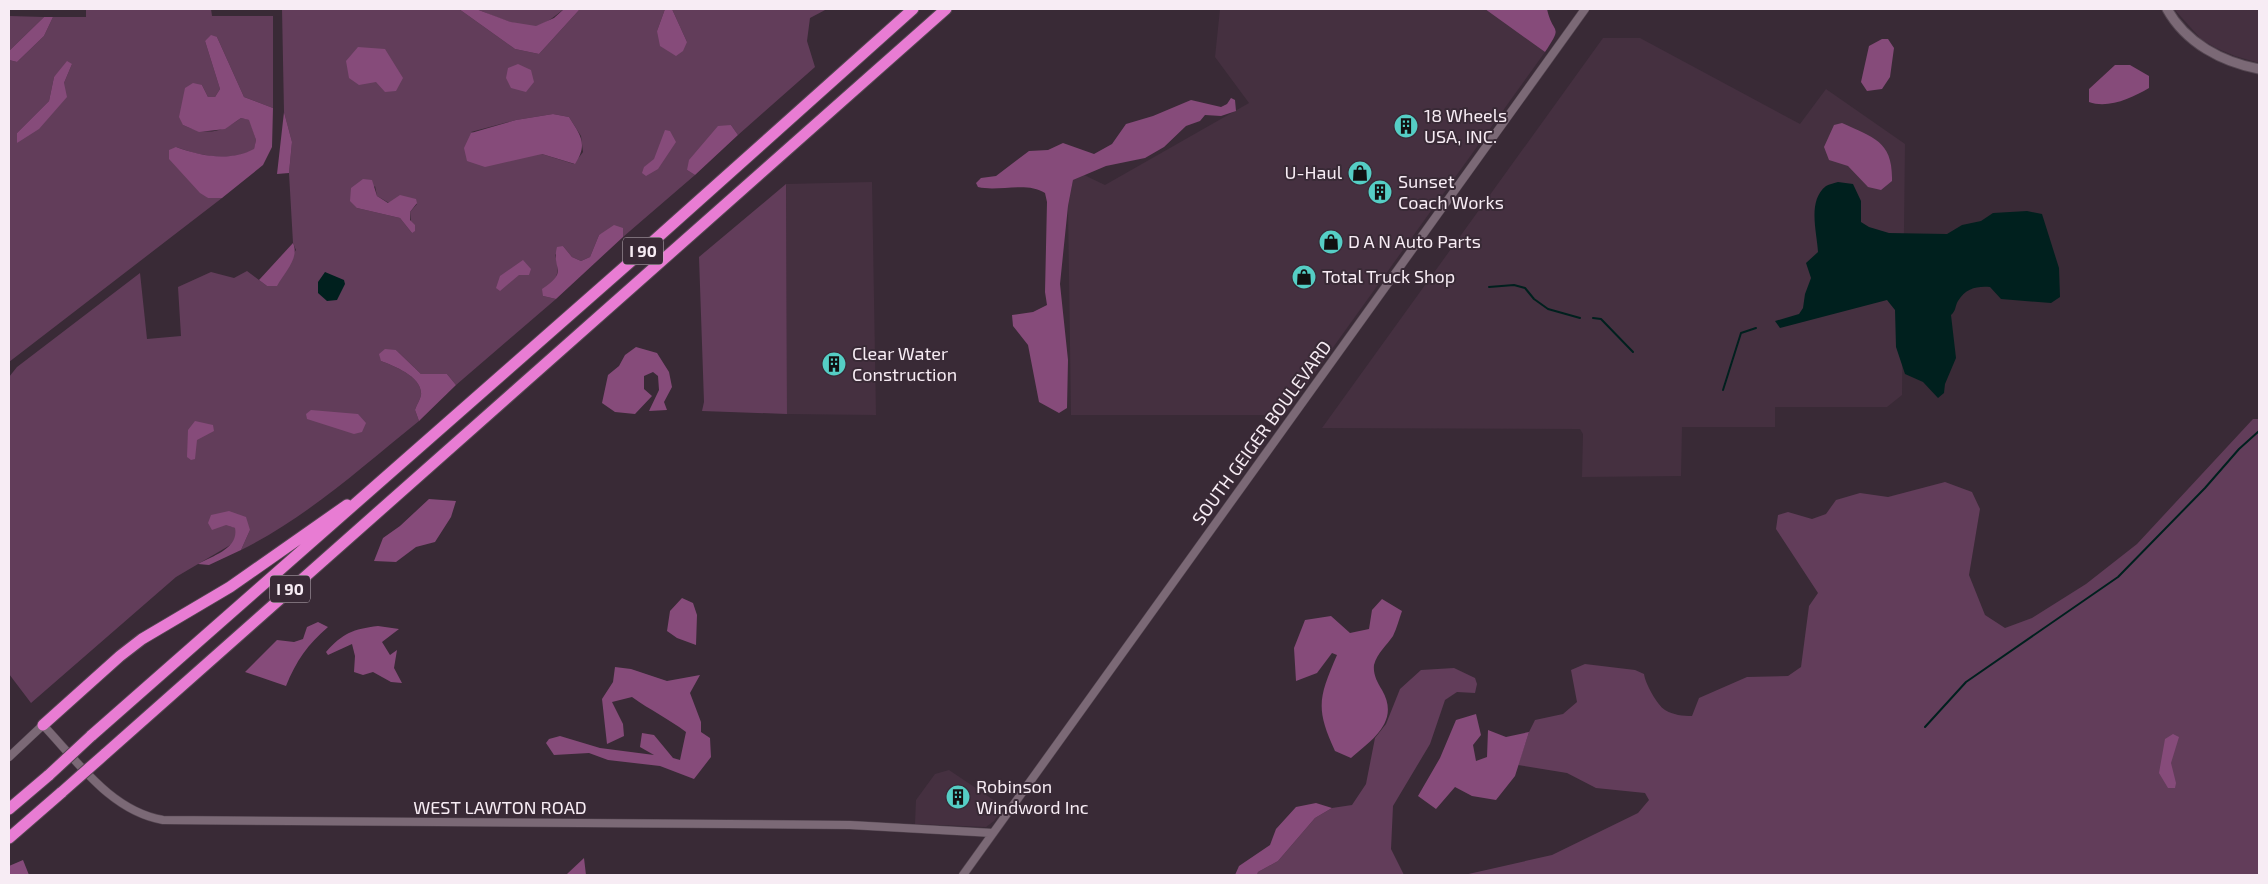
<svg xmlns="http://www.w3.org/2000/svg" width="2268" height="884" font-family="'Exo 2',sans-serif">
  <style>
    .built { fill: #453040 }
    .green { fill: #623d5a; fill-rule: evenodd }
    .forest { fill: #864b7a }
    .water { fill: #00201e }
    .lines { fill: none; stroke-linecap: round; stroke-linejoin: round }
    .stream { stroke: #00201e; stroke-width: 2 }
    .tertiary-casing { stroke: #544651; stroke-width: 9 }
    .secondary-casing { stroke: #544651; stroke-width: 11 }
    .motorway-casing { stroke: #544651; stroke-width: 13 }
    .tertiary { stroke: #7b6976; stroke-width: 8 }
    .secondary { stroke: #7b6976; stroke-width: 9 }
    .motorway { stroke: #e87cd3; stroke-width: 11 }
    .motorway-bridge-casing { stroke: #544651; stroke-width: 13; stroke-linecap: butt }
    .motorway-bridge { stroke: #e87cd3; stroke-width: 11 }
    .labels { text-anchor: middle; stroke-width: 4; stroke-linejoin: round; paint-order: stroke }
    .shield { fill: #392a36; stroke: #beb2bb; stroke-width: 1 }
    .shield-label { font-size: 16px; font-weight: bold; fill: #f7ecf4 }
    .poi-label { font-size: 18px; fill: #f7ecf4; stroke: #392a36; text-anchor: start }
    .street-label { font-size: 18px; fill: #f7ecf4; stroke: #392a36 }
  </style>
  <rect width="100%" height="100%" fill="#392a36"/>
  <!-- built -->
  <path class="built" d="M 1220,9 L 1485,9 L 1545,52 L 1286,413 L 1280,415 L 1071,415 L 1068,206 L 1073,180 L 1084,175 L 1105,185 L 1249,103 L 1215,57 Z
    M 2174,9 L 2259,9 L 2259,63 L 2235,56 L 2216,48 L 2201,39 Z
    M 1603,38 L 1640,38 L 1800,124 L 1826,89 L 1905,144 L 1902,395 L 1887,407 L 1775,407 L 1775,427 L 1682,427 L 1681,476 L 1582,477 L 1583,434 L 1580,429 L 1322,428 Z
    M 872,182 L 876,415 L 787,414 L 786,184 Z
    M 949,770 L 1004,807 L 994,821 L 986,827 L 915,824 L 916,800 L 935,774 Z"/>
  <!-- green -->
  <path class="green" d="M 86,9 L 211,9 L 212,16 L 273,16 L 273,108 L 244,97 L 217,37 L 205,41 L 220,89 L 215,97 L 208,97 L 202,85 L 183,125 C 207,136 220,133 241,118 L 250,120 L 256,140 L 254,150 C 229,162 201,156 176,147 L 208,198 L 222,198 L 9,362 L 9,60 L 17,62 L 44,36 L 53,17 L 86,17 ZM 72,64 L 64,83 L 17,143 L 17,133 L 49,101 L 54,77 Z
    M 282,9 L 459,9 L 515,49 L 539,54 L 580,9 L 665,9 L 657,31 L 687,42 L 672,9 L 827,9 L 810,18 L 807,41 L 815,67 L 738,135 L 731,125 L 687,170 L 695,175 L 623,237 L 622,228 L 599,235 L 590,257 L 581,261 L 572,257 L 563,246 L 555,255 C 561,275 556,279 543,296 L 556,299 L 456,385 L 447,374 L 421,374 L 396,350 L 381,361 C 394,366 423,377 421,395 C 420,400 416,406 415,410 L 419,421 C 362,467 306,518 241,550 L 250,530 L 226,525 L 236,528 L 237,537 L 232,544 L 176,577 L 31,703 L 9,674 L 9,377 L 17,367 L 140,273 L 147,339 L 181,336 L 178,287 L 211,272 L 234,278 L 247,271 L 267,286 L 296,250 L 293,243 L 289,173 L 292,142 L 284,112 ZM 553,114 L 569,117 L 581,136 L 583,152 L 574,164 L 471,132 L 516,120 ZM 375,186 L 377,196 L 389,203 L 417,204 L 410,212 L 412,233 L 400,218 L 357,208 Z
    M 476,9 L 564,9 C 556,15 547,23 537,26 C 522,29 490,14 476,9 Z
    M 9,16 L 44,17 L 9,51 Z
    M 786,184 L 787,414 L 702,411 L 704,402 L 699,257 Z
    M 2253,419 L 2259,419 L 2259,875 L 1464,875 L 1552,855 L 1638,813 L 1649,800 L 1645,793 L 1596,788 L 1567,773 L 1518,765 L 1529,732 L 1535,720 L 1563,714 L 1577,702 L 1571,670 L 1585,664 L 1635,670 L 1644,674 C 1645,683 1657,705 1665,710 C 1673,715 1683,716 1692,716 L 1699,698 L 1747,677 L 1788,676 L 1801,667 L 1809,606 L 1818,593 L 1776,529 L 1778,515 L 1788,512 L 1812,519 L 1826,514 L 1836,500 L 1860,493 L 1888,497 L 1945,482 L 1972,492 L 1980,509 L 1969,575 L 1985,615 L 2005,628 L 2032,618 L 2086,584 L 2137,544 Z
    M 1454,668 L 1475,678 L 1477,684 L 1475,693 L 1457,692 L 1445,700 L 1430,744 L 1393,806 L 1391,849 L 1404,875 L 1257,875 L 1258,872 L 1278,861 L 1315,818 L 1332,808 L 1352,805 L 1366,784 L 1375,738 L 1386,724 L 1400,689 L 1421,670 Z"/>
  <!-- forest -->
  <path class="forest" d="M 459,9 L 476,9 L 511,22 L 536,26 L 554,18 L 564,9 L 580,9 L 539,54 L 515,49 Z
    M 665,9 L 672,9 L 687,42 L 683,51 L 676,56 L 660,46 L 657,31 Z
    M 1485,9 L 1547,9 C 1553,36 1564,23 1545,52 Z
    M 44,17 L 53,17 L 44,36 L 17,62 L 9,60 L 9,51 Z
    M 211,35 L 217,37 L 244,97 L 273,108 L 272,147 L 263,165 L 222,198 L 208,198 L 200,193 L 169,159 L 169,150 L 176,147 C 201,156 230,162 254,149 L 256,140 L 249,120 L 241,118 L 225,129 L 199,132 L 183,125 L 179,117 L 185,88 L 193,83 L 202,85 L 208,97 L 215,97 L 220,89 L 205,41 Z
    M 1882,39 L 1888,39 L 1894,48 L 1890,77 L 1882,89 L 1867,91 L 1861,82 L 1869,46 Z
    M 358,47 L 385,49 L 403,78 L 396,91 L 385,92 L 376,82 L 359,85 L 349,78 L 346,61 Z
    M 67,61 L 72,64 L 64,83 L 67,97 L 39,129 L 17,143 L 17,133 L 49,101 L 54,77 Z
    M 518,64 L 531,70 L 534,82 L 526,92 L 511,88 L 506,78 L 508,68 Z
    M 2115,65 L 2130,65 L 2149,76 L 2149,88 C 2132,98 2108,109 2089,102 L 2089,89 Z
    M 1231,98 L 1235,100 L 1236,111 L 1221,116 L 1205,115 L 1200,121 L 1186,126 L 1164,147 L 1145,158 L 1106,166 L 1073,180 L 1068,206 L 1060,284 L 1068,360 L 1067,408 L 1059,413 L 1039,402 L 1028,345 L 1013,326 L 1012,315 L 1033,312 L 1047,305 L 1045,292 L 1047,202 L 1045,193 C 1027,181 999,192 978,187 L 976,183 L 981,178 L 996,176 L 1029,151 L 1048,150 L 1063,143 L 1094,154 L 1112,144 L 1126,124 L 1153,116 L 1191,100 L 1221,107 L 1227,104 Z
    M 284,112 L 292,142 L 289,173 L 277,174 Z
    M 553,114 L 569,117 C 581,136 588,144 575,164 L 542,154 L 485,167 L 467,161 L 464,148 L 471,133 L 516,120 Z
    M 1842,123 C 1874,138 1893,141 1892,181 L 1881,190 L 1868,187 L 1848,166 L 1829,160 L 1824,147 L 1834,125 Z
    M 731,125 L 738,135 L 695,175 L 687,170 L 689,160 L 718,126 Z
    M 665,130 L 670,131 L 676,142 L 658,169 L 646,176 L 642,173 L 644,167 L 654,159 Z
    M 363,179 L 372,180 L 377,196 L 388,203 L 400,195 L 416,199 L 417,203 L 410,212 L 410,220 L 415,225 L 415,231 L 412,233 L 400,218 L 357,208 L 350,201 L 351,188 Z
    M 614,225 L 623,228 L 623,237 L 556,299 L 543,296 L 542,289 C 570,270 551,270 557,247 L 563,246 L 572,257 L 581,261 L 590,257 L 599,235 Z
    M 293,243 C 300,258 284,273 277,286 L 267,286 L 259,280 Z
    M 523,260 L 531,269 L 529,275 L 519,275 L 500,291 L 496,288 L 500,276 Z
    M 636,347 L 657,353 L 669,372 L 672,387 L 664,402 L 667,410 L 649,411 L 659,390 L 658,376 L 653,372 L 644,376 L 644,389 L 652,396 L 635,414 L 615,412 L 602,403 L 608,375 L 619,366 L 625,355 Z
    M 385,349 L 396,350 L 421,374 L 447,374 L 456,385 L 419,421 L 415,410 C 416,406 420,400 421,395 C 423,377 394,366 381,361 L 379,354 Z
    M 311,410 L 358,414 L 366,423 L 362,432 L 354,434 L 307,419 L 306,414 Z
    M 195,421 L 213,425 L 214,431 L 197,440 L 195,459 L 191,460 L 187,457 L 188,430 Z
    M 429,499 L 456,501 L 451,517 L 435,542 L 416,547 L 396,562 L 374,561 L 383,538 L 400,526 Z
    M 229,511 L 246,517 L 250,530 L 241,550 L 209,565 L 198,564 C 214,555 239,548 235,528 L 226,525 L 212,530 L 208,523 L 211,515 Z
    M 682,598 L 693,603 L 697,615 L 696,645 L 677,638 L 667,631 L 670,611 Z
    M 1382,599 L 1402,611 C 1399,619 1397,628 1393,636 C 1387,645 1377,653 1374,665 C 1373,674 1377,682 1382,690 C 1400,721 1373,739 1351,758 L 1335,751 C 1315,708 1319,697 1337,655 L 1332,653 L 1317,673 L 1296,681 L 1294,648 L 1305,620 L 1331,616 L 1350,633 L 1369,629 L 1372,610 Z
    M 318,622 L 328,627 C 308,644 296,661 286,686 L 245,672 L 277,640 L 294,642 L 303,639 L 307,627 Z
    M 378,626 L 399,629 L 382,642 L 390,655 L 397,650 L 394,668 L 402,683 L 391,682 L 373,672 L 363,675 L 354,672 L 355,656 L 352,644 L 328,655 L 326,652 C 343,633 353,629 378,626 Z
    M 615,667 L 631,669 L 667,681 L 700,675 L 690,693 L 701,722 L 701,732 L 710,738 L 711,757 L 694,779 L 660,766 L 608,760 L 589,753 L 554,755 L 546,743 L 549,739 L 560,736 L 600,748 L 654,755 L 640,747 L 642,733 L 654,735 L 673,758 L 680,760 L 686,732 C 669,719 650,710 632,697 L 612,702 L 623,724 L 624,736 L 607,744 L 602,699 L 613,682 Z
    M 1476,714 L 1481,735 L 1473,745 L 1476,761 L 1487,757 L 1488,730 L 1506,737 L 1529,732 L 1515,776 L 1496,800 L 1472,796 L 1455,787 L 1436,809 L 1418,796 L 1440,758 L 1456,720 Z
    M 2173,734 L 2179,737 L 2171,763 L 2176,783 L 2175,788 L 2168,788 L 2159,773 L 2165,739 Z
    M 1316,803 L 1332,808 L 1315,818 L 1278,861 L 1258,872 L 1257,875 L 1235,875 L 1239,866 L 1270,845 L 1276,829 L 1296,807 Z
    M 584,858 L 586,875 L 567,875 L 567,874 Z
    M 23,860 L 29,875 L 9,875 L 9,866 Z"/>
  <!-- water -->
  <path class="water" d="M 1838,182 L 1853,184 L 1861,201 L 1861,222 L 1869,227 L 1889,233 L 1947,234 L 1962,225 L 1981,221 L 1993,213 L 2027,211 L 2042,214 L 2059,268 L 2060,297 L 2051,303 L 2001,299 L 1990,287 C 1977,286 1966,288 1958,301 C 1955,306 1956,311 1951,315 L 1956,358 L 1945,384 L 1944,393 L 1938,398 L 1923,382 L 1905,374 L 1896,347 L 1895,310 L 1887,300 L 1780,328 L 1775,321 L 1799,314 L 1803,308 L 1805,294 L 1811,278 L 1806,263 L 1818,252 C 1817,232 1807,201 1826,186 C 1829,184 1835,183 1838,182 Z
    M 325,272 L 344,280 L 345,284 L 337,300 L 327,301 L 318,293 L 318,282 Z"/>
  <g class="lines">
    <!-- stream -->
    <path class="stream" d="M 1489,287 L 1514,285 L 1525,288 L 1534,299 L 1548,309 L 1580,318
      M 1593,318 L 1601,319 L 1633,352
      M 1723,390 L 1741,333 L 1756,328
      M 1925,727 L 1966,682 L 2118,577 L 2205,488 L 2239,449 L 2259,431"/>
    <defs>
      <path id="tertiary" d="M 9,757 L 43,725 C 78,762 111,811 163,820 L 850,825 L 993,833
        M 963,875 L 1585,9"/>
      <path id="secondary" d="M 2167,9 C 2186,43 2222,62 2259,69"/>
      <path id="motorway" d="M 43,725 L 120,656 L 142,639 L 230,587 L 347,505
        M 91,736 L 638,255 L 913,9
        M 105,754 L 946,9
        M 9,809 L 49,775
        M 9,838 L 62,792"/>
    </defs>
    <!-- tertiary casing -->
    <use href="#tertiary" class="tertiary-casing"/>
    <!-- secondary casing -->
    <use href="#secondary" class="secondary-casing"/>
    <!-- motorway casing -->
    <use href="#motorway" class="motorway-casing"/>
    <!-- tertiary -->
    <use href="#tertiary" class="tertiary"/>
    <!-- secondary -->
    <use href="#secondary" class="secondary"/>
    <!-- motorway -->
    <use href="#motorway" class="motorway"/>
    <defs>
      <path id="motorway-bridge" d="M 49,775 L 91,736
        M 62,792 L 105,754"/>
    </defs>
    <!-- motorway-bridge casing -->
    <use href="#motorway-bridge" class="motorway-bridge-casing"/>
    <!-- motorway-bridge -->
    <use href="#motorway-bridge" class="motorway-bridge"/>
  </g>
  <!-- icons -->
  <defs>
    <symbol id="building-disc" viewBox="-11 -11 22 22"><circle r="9.5" fill="#55cec5" stroke="#392a36"/><path d="M-4-6H4V6H1V3H-1V6H-4ZM-2.5-4.3h1.7v1.8h-1.7ZM.8-4.3h1.7v1.8H.8ZM-2.5-1h1.7V.8h-1.7ZM.8-1h1.7V.8H.8Z" fill="#111"/></symbol>
    <symbol id="shop-disc" viewBox="-11 -11 22 22"><circle r="9.5" fill="#55cec5" stroke="#392a36"/><path d="M-5-2.5h2.3a2.7 3.5 0 0 1 5.4 0H5L5.5 6h-11ZM-1.5-2.5h3a1.5 2.3 0 0 0-3 0Z" fill="#111"/></symbol>
  </defs>
  <g fill-rule="evenodd">
    <use href="#building-disc" x="1392" y="112" width="28" height="28"/>
    <use href="#shop-disc" x="1346" y="159" width="28" height="28"/>
    <use href="#building-disc" x="1366" y="178" width="28" height="28"/>
    <use href="#shop-disc" x="1317" y="228" width="28" height="28"/>
    <use href="#shop-disc" x="1290" y="263" width="28" height="28"/>
    <use href="#building-disc" x="820" y="350" width="28" height="28"/>
    <use href="#building-disc" x="944" y="783" width="28" height="28"/>
  </g>
  <g class="labels">
    <!-- shield labels -->
    <g class="shield">
      <rect x="623" y="237.5" width="40" height="27" rx="4"/>
      <rect x="270" y="575.5" width="40" height="27" rx="4"/>
    </g>
    <g class="shield-label">
      <text x="643" y="257">I 90</text>
      <text x="290" y="595">I 90</text>
    </g>
    <!-- poi labels -->
    <g class="poi-label">
      <text x="1424" y="122">18 Wheels<tspan x="1424" dy="21">USA, INC.</tspan></text>
      <text x="1342" y="179" text-anchor="end">U-Haul</text>
      <text x="1398" y="188">Sunset<tspan x="1398" dy="21">Coach Works</tspan></text>
      <text x="1348" y="248">D A N Auto Parts</text>
      <text x="1322" y="283">Total Truck Shop</text>
      <text x="852" y="360">Clear Water<tspan x="852" dy="21">Construction</tspan></text>
      <text x="976" y="793">Robinson<tspan x="976" dy="21">Windword Inc</tspan></text>
    </g>
    <!-- street labels -->
    <g class="street-label">
      <text transform="translate(1262 433) rotate(-54)" y="6">SOUTH GEIGER BOULEVARD</text>
      <text x="500" y="814">WEST LAWTON ROAD</text>
    </g>
  </g>
  <!-- border -->
  <rect width="2268" height="884" fill="none" stroke="#f7ecf4" stroke-width="20"/>
</svg>
